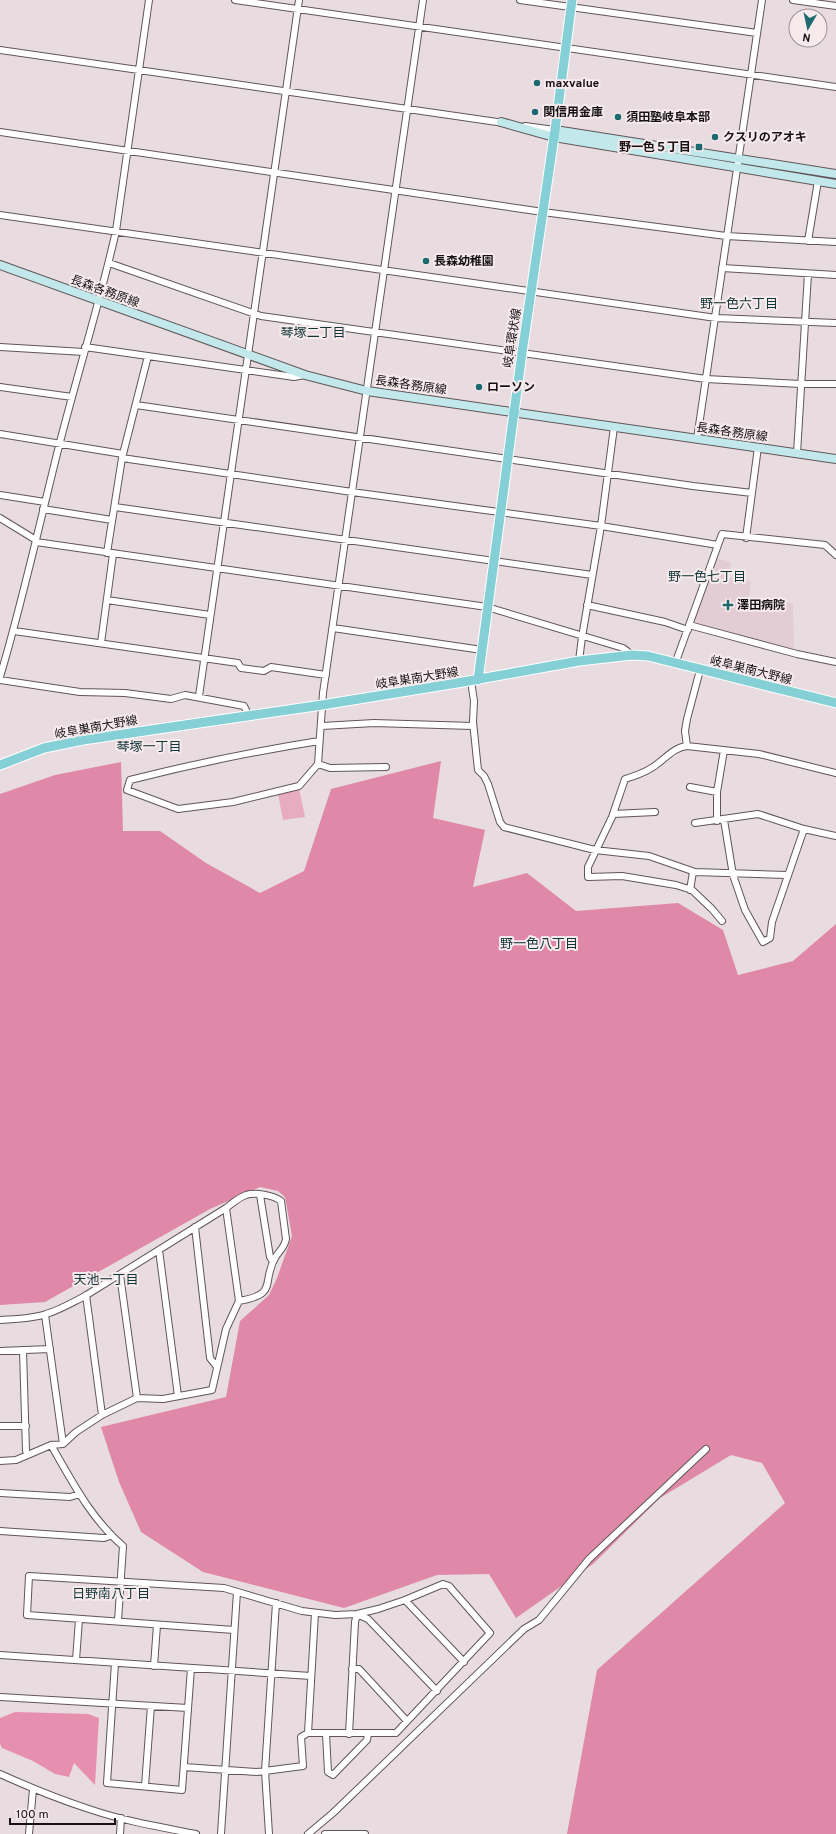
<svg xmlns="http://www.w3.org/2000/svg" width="836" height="1834" font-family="Overpass,'Noto Sans JP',sans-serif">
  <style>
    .built { fill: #e1cdd3 }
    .green { fill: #e8acc0 }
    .forest { fill: #e088a7 }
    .water { fill: #e78fae }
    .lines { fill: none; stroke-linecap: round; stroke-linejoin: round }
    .street-casing { stroke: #5f5658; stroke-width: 8 }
    .secondary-casing { stroke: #5f5658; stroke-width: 10 }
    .primary-casing { stroke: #fff; stroke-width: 11 }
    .street { stroke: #fff; stroke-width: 6 }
    .secondary { stroke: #c2e8eb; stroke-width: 8 }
    .primary { stroke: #85d0d6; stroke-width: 9 }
    .poi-dot { fill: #1c696f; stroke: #f6eaed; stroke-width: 1.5 }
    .labels { text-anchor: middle; stroke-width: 4; stroke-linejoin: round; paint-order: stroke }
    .poi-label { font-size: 12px; font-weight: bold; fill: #161213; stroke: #f6eaed; text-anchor: start }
    .street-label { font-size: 12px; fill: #161213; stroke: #f6eaed }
    .neighbourhood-label { font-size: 13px; fill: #123538; stroke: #f6eaed }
  </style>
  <rect width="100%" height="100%" fill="#e8dce0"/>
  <!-- built -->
  <path class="built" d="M 715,558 L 731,562 L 729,577 L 751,581 L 748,604 L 765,606 L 766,602 L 793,603 L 794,651 L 697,625 L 694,622 Z"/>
  <!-- green -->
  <path class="green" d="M 299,788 L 305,817 L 283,820 L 278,794 Z"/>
  <!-- forest -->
  <path class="forest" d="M 441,761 L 433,818 L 485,830 L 473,887 L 527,873 L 576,911 L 678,903 L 723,930 L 738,975 L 793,961 L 836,924 L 836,1834 L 567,1834 L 597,1670 L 785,1503 L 762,1463 L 731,1455 L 660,1498 L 593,1564 L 516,1618 L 489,1574 L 437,1575 L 344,1608 L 203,1572 L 141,1532 L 119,1482 L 101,1427 L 226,1397 L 240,1321 L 269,1295 L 277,1278 L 292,1236 L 285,1197 L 278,1191 L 260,1187 L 210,1209 L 45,1302 L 0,1305 L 0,794 L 55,775 L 121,762 L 123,831 L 160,831 L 206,863 L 260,893 L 304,871 L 331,789 Z"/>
  <!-- water -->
  <path class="water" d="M 15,1712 L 88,1714 L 99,1718 L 95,1785 L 74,1763 L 69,1777 L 55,1774 L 33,1761 L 2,1748 L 0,1744 L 0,1718 Z"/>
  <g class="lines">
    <defs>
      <path id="street" d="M 235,0 L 836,87
        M 520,0 L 757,33
        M 793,0 L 836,6
        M 0,50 L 504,123
        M 525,126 L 555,130
        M 0,132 L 543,212 L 726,236 L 836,242
        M 0,215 L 716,318 L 836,323
        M 808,241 L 818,181
        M 109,263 L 261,316 L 706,379 L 801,384 L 836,384
        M 722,268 L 836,275
        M 0,347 L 84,352
        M 85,347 L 294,377 L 304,375
        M 0,387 L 72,397
        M 136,405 L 693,486 L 752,493
        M 0,434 L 123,454
        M 697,439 L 762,0
        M 797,453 L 808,274
        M 122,458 L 352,492 L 601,526 L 718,545
        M 0,495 L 45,502
        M 115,507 L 592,575
        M 43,509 L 112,520
        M 0,518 L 36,540
        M 746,538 L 758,447
        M 36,542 L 487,607 L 623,648 L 632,655
        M 107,553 L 122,458 L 148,356
        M 107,600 L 210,615
        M 587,605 L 665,622 L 688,630
        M 689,625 L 797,654 L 836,662
        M 333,628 L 482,650
        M 14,631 L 238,663 L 241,668 L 264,671 L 271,667 L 326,675
        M 101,643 L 113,554
        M 579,661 L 582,637 L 601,526 L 614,427
        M 675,664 L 722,534 L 825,545 L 836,555
        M 0,677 C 23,600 40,521 60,442 C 78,372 100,302 116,231 L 149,0
        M 0,680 L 80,692 L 125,693 L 171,699 L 185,695 L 244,706 L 249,716
        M 471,681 L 474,701 L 473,722 L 478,770 L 484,776 L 488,784 L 500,822 L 504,827 L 595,850 L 649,856 L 695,872 L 787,875
        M 199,696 L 299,0
        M 322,726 L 374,723 L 473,726
        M 319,741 C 256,751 193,764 130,780 L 127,790 L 178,809 L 233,802 L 299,786 L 318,764 L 330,768 L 386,767
        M 687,746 L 685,731 L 687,719 L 700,670
        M 318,764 L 323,693 L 423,0
        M 690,787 L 717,792
        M 613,814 L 655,812
        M 724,820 L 733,875 L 745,910 L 763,942 L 770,938 L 772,922 L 804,829
        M 717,821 L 717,792 L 724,750
        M 695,823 L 758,814 L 804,829 L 836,836
        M 690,890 L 693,872
        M 722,921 L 712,909 L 692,890 L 676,885 L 622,876 L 588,877 L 588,867 L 612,817 L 625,779 C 635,776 644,773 653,767 C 664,760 674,747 687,746 L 759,754 L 836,773
        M 260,1195 L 270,1257 L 273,1262
        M 226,1208 C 232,1204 239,1197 246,1195 C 255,1192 273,1195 281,1201 L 286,1239 C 285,1247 279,1251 275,1258 C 261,1283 279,1294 239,1301
        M 195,1227 L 210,1358 L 217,1367
        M 159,1250 L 178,1396
        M 120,1275 L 137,1398
        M 86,1295 L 102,1415
        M 45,1315 L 63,1444
        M 0,1320 C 15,1319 32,1319 46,1314 C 60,1310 73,1302 85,1296 L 226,1208 L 239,1301 L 226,1329 L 212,1390 L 163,1399 L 137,1398 L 102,1415 L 76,1432 L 63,1444 L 51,1445 L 16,1460 L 0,1461
        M 23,1350 L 26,1451 L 28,1455
        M 0,1351 L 50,1349
        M 0,1426 L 26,1426
        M 51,1445 C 72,1481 91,1519 123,1546 L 118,1621
        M 0,1493 L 70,1497 L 80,1494
        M 0,1531 L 104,1538 L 110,1536
        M 405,1600 L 464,1662
        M 357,1614 L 368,1619 L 437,1691
        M 0,1655 L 311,1676
        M 76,1660 L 79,1619
        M 115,1663 L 107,1783 L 182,1790 L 191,1668
        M 154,1666 L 157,1625
        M 352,1669 L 359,1669 L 407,1721
        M 0,1697 L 188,1708
        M 308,1733 L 315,1613
        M 326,1734 L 328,1772 L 333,1775 L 367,1740 L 368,1734
        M 349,1734 L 355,1622 L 357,1614
        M 184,1767 L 257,1772 L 303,1766 L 301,1737 L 308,1733 L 396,1733 L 490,1633 L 449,1586 L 443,1584 L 405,1600 L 378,1609 L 357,1614 L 335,1615 L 302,1611 L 224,1588 L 29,1576 L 27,1615 L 234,1630
        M 0,1774 C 29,1787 58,1799 89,1809 C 124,1821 160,1827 196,1834
        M 145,1786 L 151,1706
        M 29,1834 L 33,1789
        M 120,1834 L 121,1818
        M 221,1834 L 237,1592
        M 269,1834 L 265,1771 L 276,1603
        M 308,1834 L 333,1813 L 524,1629 L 539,1620 L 589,1559 L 706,1449
        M 325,1834 L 365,1834"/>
      <path id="secondary" d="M 501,122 L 554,137 L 836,184
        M 555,130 L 836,174
        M 0,265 L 305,375 L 367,391 L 836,459"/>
      <path id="primary" d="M 478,680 L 522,353 L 555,130 L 572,0
        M 0,765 L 44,748 L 83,740 L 322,705 L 463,682 L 579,661 L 632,655 L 648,656 L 836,703"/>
    </defs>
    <!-- street casing -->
    <use href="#street" class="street-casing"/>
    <!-- secondary casing -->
    <use href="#secondary" class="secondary-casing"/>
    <!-- primary casing -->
    <use href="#primary" class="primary-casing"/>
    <!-- street -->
    <use href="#street" class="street"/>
    <!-- secondary -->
    <use href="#secondary" class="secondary"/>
    <!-- primary -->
    <use href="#primary" class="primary"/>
  </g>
  <!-- markers -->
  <g class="poi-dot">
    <circle cx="537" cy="83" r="4"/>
    <circle cx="535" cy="112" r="4"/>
    <circle cx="618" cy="117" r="4"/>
    <circle cx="715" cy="137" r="4"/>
    <rect x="695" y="143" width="8" height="8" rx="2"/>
    <circle cx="426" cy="261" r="4"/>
    <circle cx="479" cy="387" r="4"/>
    <path d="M726 599h4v4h4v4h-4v4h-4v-4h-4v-4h4z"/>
  </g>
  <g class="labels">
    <!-- poi labels -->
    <g class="poi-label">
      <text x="545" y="87">maxvalue</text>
      <text x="543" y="116">関信用金庫</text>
      <text x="626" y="121">須田塾岐阜本部</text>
      <text x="723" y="141">クスリのアオキ</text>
      <text x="691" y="151" text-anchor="end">野一色５丁目</text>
      <text x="434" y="265">長森幼稚園</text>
      <text x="487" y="391">ローソン</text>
      <text x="737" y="609">澤田病院</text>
    </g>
    <!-- street labels -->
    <g class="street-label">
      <text transform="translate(105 291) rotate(20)" y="4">長森各務原線</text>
      <text transform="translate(512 338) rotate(-81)" y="4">岐阜環状線</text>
      <text transform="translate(411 385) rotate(8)" y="4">長森各務原線</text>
      <text transform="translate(732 432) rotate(8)" y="4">長森各務原線</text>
      <text transform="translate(751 670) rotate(14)" y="4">岐阜巣南大野線</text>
      <text transform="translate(417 678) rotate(-9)" y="4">岐阜巣南大野線</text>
      <text transform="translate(96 727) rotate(-10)" y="4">岐阜巣南大野線</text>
    </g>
    <!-- neighbourhood labels -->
    <g class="neighbourhood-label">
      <text x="739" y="308">野一色六丁目</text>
      <text x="313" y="337">琴塚二丁目</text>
      <text x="707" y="581">野一色七丁目</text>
      <text x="149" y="751">琴塚一丁目</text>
      <text x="539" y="948">野一色八丁目</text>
      <text x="106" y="1284">天池一丁目</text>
      <text x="111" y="1598">日野南八丁目</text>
    </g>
  </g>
  <!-- north arrow -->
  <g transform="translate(808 28) rotate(189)"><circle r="19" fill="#f6eaed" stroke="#9c9496"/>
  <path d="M0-3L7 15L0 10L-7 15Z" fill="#1c696f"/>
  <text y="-6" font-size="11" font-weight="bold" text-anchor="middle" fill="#161213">N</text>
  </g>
  <!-- scale -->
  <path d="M10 1818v6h105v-6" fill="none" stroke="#161213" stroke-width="2"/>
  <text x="16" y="1818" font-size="12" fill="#161213" stroke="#f6eaed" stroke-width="3" paint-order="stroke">100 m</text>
</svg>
